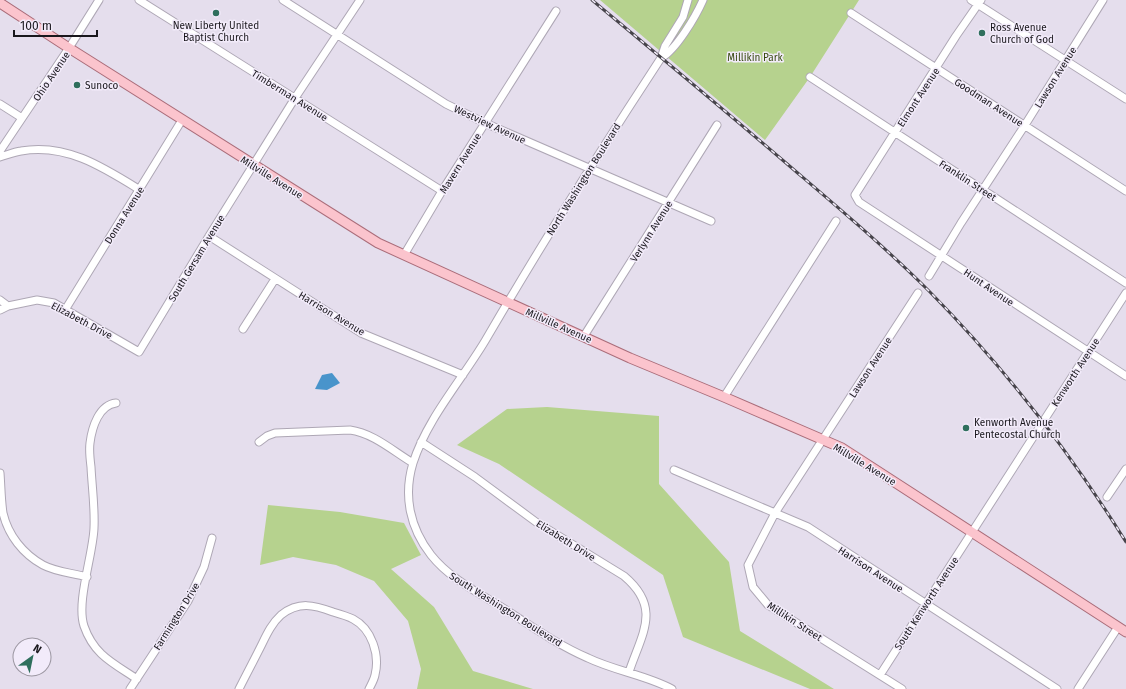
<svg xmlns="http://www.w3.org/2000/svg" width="1126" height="689" font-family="'Fira Sans',sans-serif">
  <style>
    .green { fill: #b6d28e }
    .water { fill: #4994cb }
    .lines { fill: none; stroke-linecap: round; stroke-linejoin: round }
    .minor-casing { stroke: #aea7b5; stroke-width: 9 }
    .major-casing { stroke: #aa6d7a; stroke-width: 11 }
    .minor { stroke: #fff; stroke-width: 7 }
    .major { stroke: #fbc4cd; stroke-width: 9 }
    .rail-casing { stroke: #47444b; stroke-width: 3 }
    .rail { stroke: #f2ebfa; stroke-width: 1.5; stroke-dasharray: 4.5; stroke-linecap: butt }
    .poi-dot { fill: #2f6f5d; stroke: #f2ebfa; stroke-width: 1.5 }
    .labels { text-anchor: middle; stroke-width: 3; stroke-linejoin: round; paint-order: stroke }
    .poi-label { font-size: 10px; fill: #19171c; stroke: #f2ebfa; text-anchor: start }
    .park-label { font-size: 10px; fill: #34470c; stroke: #f2ebfa }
    .street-label { font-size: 10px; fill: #19171c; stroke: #f2ebfa }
  </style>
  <rect width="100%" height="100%" fill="#e5deed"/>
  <!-- green -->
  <path class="green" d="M 600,0 L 859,0 L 810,77 L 765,140 Z
    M 547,407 L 659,416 L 659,484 L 729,562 L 740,631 L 834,689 L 810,689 L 683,637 L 663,575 L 499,464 L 457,445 L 507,409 Z
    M 268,505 L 340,512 L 404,523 L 421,555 L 391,569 L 434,607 L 473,671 L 533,689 L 417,689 L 421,669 L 408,621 L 374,581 L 336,565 L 293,557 L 260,565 Z"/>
  <!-- water -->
  <path class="water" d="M 332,373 L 340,383 L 327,390 L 315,389 L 322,375 Z"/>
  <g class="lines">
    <defs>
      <path id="minor" d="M 139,0 L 442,191
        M 283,0 L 446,104 L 485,123 L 711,221
        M 971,0 L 1126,99
        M 981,0 L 956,36 L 855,195 L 859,202 L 1126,376
        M 851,13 L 1126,191
        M 661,58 C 676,50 696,16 703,0
        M 810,77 L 1126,283
        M 0,104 L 22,118
        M 0,151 L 69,48 L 99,0
        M 0,157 C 7,155 14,152 21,151 C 66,143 103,167 140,190
        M 209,236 L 361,333 L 463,375
        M 404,255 L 442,191 L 556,11
        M 929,276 L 961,223 L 1025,125 L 1103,0
        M 0,300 L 8,306
        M 0,310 L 8,306 L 37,300 L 54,303 L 139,352 L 209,236 L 295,98 L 360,0
        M 65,310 L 182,120
        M 243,329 L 275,279
        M 584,336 L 717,125
        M 724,397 L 836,221
        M 116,403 C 99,405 92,427 90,443 C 89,450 90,459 91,467 C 92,487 95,508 94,528 C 93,555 76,602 84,626 C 94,655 113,663 137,679
        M 259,442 L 267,436 L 275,433 L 350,430 C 373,433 393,451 413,463
        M 421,442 L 475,477 L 536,522 L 624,576 C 662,608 642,633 629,672
        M 674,470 L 808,527 L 1057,689
        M 0,473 C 1,486 1,500 3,513 C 8,535 23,554 43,565 C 56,572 73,573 87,577
        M 1107,497 L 1126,469
        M 880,675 L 1126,293
        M 130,689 L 188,601 L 204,567 L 212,538
        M 239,689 C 246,675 253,662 260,648 C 266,636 271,624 281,615 C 299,601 314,605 333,612 C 340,614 347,616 353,619 C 372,629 380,655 375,675 C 374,680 371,685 369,689
        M 672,689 C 646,675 615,671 588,658 C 558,645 531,626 503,608 C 479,593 450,579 431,555 C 410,528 403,496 413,463 C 427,419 461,381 485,341 C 541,245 600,151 661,58 L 665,46 L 683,17 L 688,0
        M 902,689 L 768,605 L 753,587 L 748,565 L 775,513 L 918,293
        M 1078,689 L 1118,627"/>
      <path id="major" d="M 0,3 L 69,48 L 378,243 L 630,358 L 724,397 L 842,448 L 1126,632"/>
    </defs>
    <!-- minor casing -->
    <use href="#minor" class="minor-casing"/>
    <!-- major casing -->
    <use href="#major" class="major-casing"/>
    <!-- minor -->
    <use href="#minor" class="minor"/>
    <!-- major -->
    <use href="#major" class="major"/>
    <defs>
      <path id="rail" d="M 592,0 C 657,54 722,108 786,163 C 835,205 884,246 929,291 C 1004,367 1070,452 1126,542"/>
    </defs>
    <!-- rail casing -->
    <use href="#rail" class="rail-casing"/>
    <!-- rail -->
    <use href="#rail" class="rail"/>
  </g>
  <!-- markers -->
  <g class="poi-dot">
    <circle cx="216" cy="13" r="4"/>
    <circle cx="982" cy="33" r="4"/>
    <circle cx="77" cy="85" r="4"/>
    <circle cx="966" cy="428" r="4"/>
  </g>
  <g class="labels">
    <!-- poi labels -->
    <g class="poi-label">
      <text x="216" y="29" text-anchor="middle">New Liberty United<tspan x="216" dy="12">Baptist Church</tspan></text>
      <text x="990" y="31">Ross Avenue<tspan x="990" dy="12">Church of God</tspan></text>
      <text x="85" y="89">Sunoco</text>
      <text x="974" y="426">Kenworth Avenue<tspan x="974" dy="12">Pentecostal Church</tspan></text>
    </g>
    <!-- park labels -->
    <g class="park-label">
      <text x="755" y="61">Millikin Park</text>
    </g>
    <!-- street labels -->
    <g class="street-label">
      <text transform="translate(51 76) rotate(-56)" y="4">Ohio Avenue</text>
      <text transform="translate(1055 77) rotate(-58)" y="4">Lawson Avenue</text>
      <text transform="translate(290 95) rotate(32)" y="4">Timberman Avenue</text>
      <text transform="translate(918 97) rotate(-57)" y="4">Elmont Avenue</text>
      <text transform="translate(989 102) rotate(33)" y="4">Goodman Avenue</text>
      <text transform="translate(490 124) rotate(25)" y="4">Westview Avenue</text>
      <text transform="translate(460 163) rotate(-58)" y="4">Mavern Avenue</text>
      <text transform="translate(272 177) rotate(32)" y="4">Millville Avenue</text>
      <text transform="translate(583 179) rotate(-58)" y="4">North Washington Boulevard</text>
      <text transform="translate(968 180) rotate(33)" y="4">Franklin Street</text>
      <text transform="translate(124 215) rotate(-58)" y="4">Donna Avenue</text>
      <text transform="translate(651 231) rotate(-58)" y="4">Verlynn Avenue</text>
      <text transform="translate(196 258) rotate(-59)" y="4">South Gersam Avenue</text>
      <text transform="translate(989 287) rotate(34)" y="4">Hunt Avenue</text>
      <text transform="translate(332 313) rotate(31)" y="4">Harrison Avenue</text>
      <text transform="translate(82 320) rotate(28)" y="4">Elizabeth Drive</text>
      <text transform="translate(559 325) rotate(24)" y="4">Millville Avenue</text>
      <text transform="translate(870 367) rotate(-57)" y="4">Lawson Avenue</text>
      <text transform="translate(1075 372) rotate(-57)" y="4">Kenworth Avenue</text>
      <text transform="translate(865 464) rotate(31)" y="4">Millville Avenue</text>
      <text transform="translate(566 540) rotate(32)" y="4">Elizabeth Drive</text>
      <text transform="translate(871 569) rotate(33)" y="4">Harrison Avenue</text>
      <text transform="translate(926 603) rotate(-57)" y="4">South Kenworth Avenue</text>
      <text transform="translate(506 609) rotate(32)" y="4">South Washington Boulevard</text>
      <text transform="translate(176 616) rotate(-58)" y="4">Farmington Drive</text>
      <text transform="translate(795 621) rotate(33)" y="4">Millikin Street</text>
    </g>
  </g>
  <!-- north arrow -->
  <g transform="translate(32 657) rotate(33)"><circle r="19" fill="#f2ebfa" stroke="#9b96a1"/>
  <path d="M0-3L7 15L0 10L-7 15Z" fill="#2f6f5d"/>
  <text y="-6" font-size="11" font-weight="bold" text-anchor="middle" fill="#19171c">N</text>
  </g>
  <!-- scale -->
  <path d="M14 30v6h83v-6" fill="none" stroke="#19171c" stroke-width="2"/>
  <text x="20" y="30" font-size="12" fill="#19171c" stroke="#f2ebfa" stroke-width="3" paint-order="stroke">100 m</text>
</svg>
